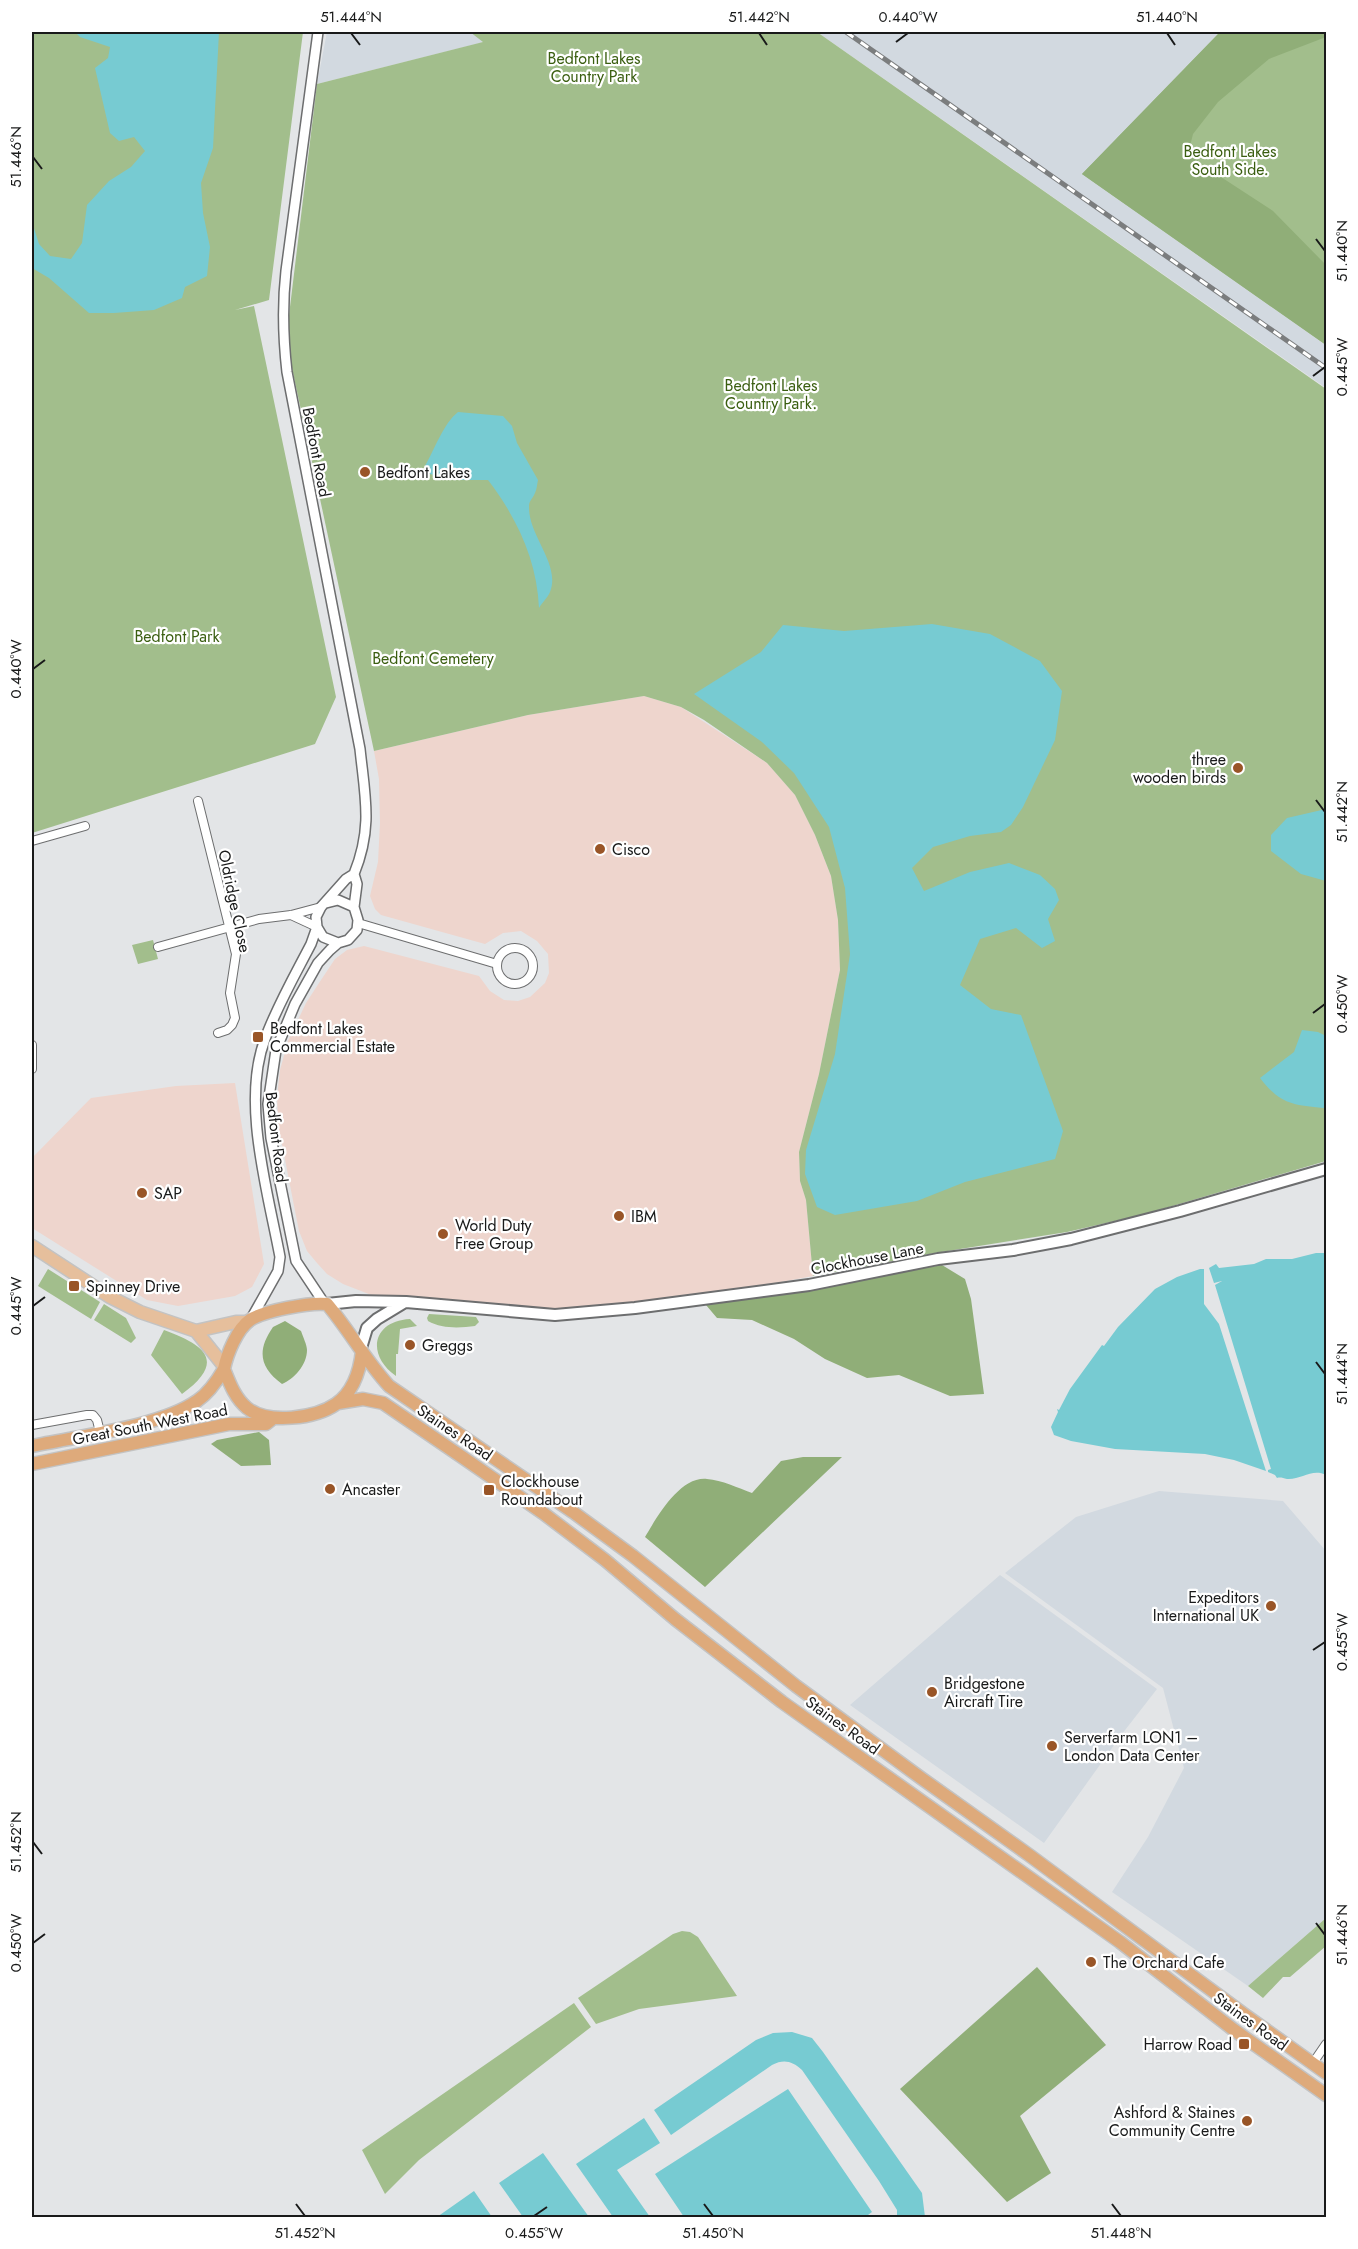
<svg xmlns="http://www.w3.org/2000/svg" width="1358" height="2249" font-family="Jost,sans-serif">
  <style>
    .commercial { fill: #eed5cd }
    .built { fill: #d2d9e0 }
    .green { fill: #a2be8c }
    .forest { fill: #90ae78 }
    .water { fill: #77cbd2 }
    .lines { fill: none; stroke-linecap: round; stroke-linejoin: round }
    .minor-casing { stroke: #6d6e6f; stroke-width: 10 }
    .tertiary-casing { stroke: #6d6e6f; stroke-width: 12 }
    .secondary-casing { stroke: #6d6e6f; stroke-width: 14 }
    .primary-casing { stroke: #c3c3c3; stroke-width: 15 }
    .trunk-casing { stroke: #c3c3c3; stroke-width: 15 }
    .minor { stroke: #fff; stroke-width: 8 }
    .tertiary { stroke: #fff; stroke-width: 9 }
    .secondary { stroke: #fff; stroke-width: 10 }
    .primary { stroke: #e6bf9c; stroke-width: 12 }
    .trunk { stroke: #deaa7b; stroke-width: 12 }
    .rail-casing { stroke: #7b7d7e; stroke-width: 5 }
    .rail { stroke: #fff; stroke-width: 3; stroke-dasharray: 9; stroke-linecap: butt }
    .ticks { fill: none; stroke: #191a1a; stroke-width: 2 }
    .poi-dot { fill: #995527; stroke: #fff; stroke-width: 2 }
    .labels { text-anchor: middle; stroke-width: 4.5; stroke-linejoin: round; paint-order: stroke }
    .park-label { font-size: 16px; fill: #3a5e10; stroke: #fff }
    .street-label { font-size: 16px; fill: #191a1a; stroke: #fff }
    .poi-label { font-size: 16px; fill: #191a1a; stroke: #fff; text-anchor: start }
    .neatline { fill: none; stroke: #191a1a; stroke-width: 2 }
    .ticks-label { font-size: 15px; text-anchor: middle; fill: #191a1a }
  </style>
  <rect width="100%" height="100%" fill="#e3e5e7"/>
  <!-- commercial -->
  <path class="commercial" d="M 644,696 L 681,707 L 767,763 L 795,795 L 815,835 L 831,876 L 838,920 L 840,970 L 819,1074 L 799,1152 L 800,1181 L 806,1200 L 813,1276 L 587,1318 L 520,1317 L 397,1305 L 343,1284 L 327,1274 L 317,1263 L 307,1251 L 299,1231 L 278,1124 L 277,1097 L 280,1070 L 288,1041 L 306,1003 L 319,983 L 335,959 L 347,950 L 364,946 L 479,976 L 490,991 L 504,1000 L 518,1001 L 530,997 L 545,983 L 549,973 L 548,954 L 537,941 L 521,931 L 503,933 L 485,944 L 381,915 L 375,909 L 370,896 L 378,862 L 380,823 L 379,779 L 374,751 L 528,715 Z
    M 235,1083 L 264,1264 L 252,1287 L 235,1296 L 178,1306 L 147,1300 L 32,1228 L 32,1158 L 91,1098 L 176,1086 Z"/>
  <!-- built -->
  <path class="built" d="M 327,32 L 470,32 L 484,42 L 317,84 Z
    M 817,32 L 1220,32 L 1083,174 L 1326,345 L 1326,388 Z
    M 1159,1491 L 1283,1501 L 1326,1551 L 1326,1918 L 1248,1986 L 1112,1892 L 1148,1837 L 1184,1768 L 1163,1688 L 1005,1573 L 1076,1517 Z
    M 1000,1575 L 1157,1689 L 1122,1734 L 1044,1843 L 850,1705 Z"/>
  <!-- green -->
  <path class="green" d="M 32,32 L 303,32 L 269,300 L 235,310 L 254,306 L 336,697 L 315,744 L 32,833 Z
    M 470,32 L 817,32 L 1326,389 L 1326,1161 L 1145,1214 L 1067,1232 L 935,1253 L 813,1276 L 806,1200 L 800,1181 L 799,1152 L 819,1074 L 840,970 L 838,920 L 831,876 L 815,835 L 795,795 L 767,763 L 704,720 L 681,707 L 644,696 L 528,715 L 374,751 L 286,340 L 317,84 L 483,42 Z
    M 1220,32 L 1326,32 L 1326,345 L 1082,174 Z
    M 153,940 L 158,959 L 138,964 L 132,945 Z
    M 48,1269 L 100,1302 L 91,1319 L 38,1286 Z
    M 104,1304 L 126,1318 L 136,1338 L 131,1343 L 94,1320 Z
    M 429,1314 L 476,1317 L 479,1322 L 475,1326 C 460,1328 442,1329 428,1321 L 427,1318 Z
    M 410,1319 L 417,1326 L 400,1329 L 398,1354 L 396,1354 L 396,1376 C 366,1355 372,1321 410,1319 Z
    M 164,1330 C 205,1345 227,1361 182,1394 L 151,1355 Z
    M 1326,1918 L 1326,1946 L 1290,1977 L 1283,1977 L 1263,1998 L 1248,1986 Z
    M 682,1931 L 690,1932 L 698,1937 L 737,1996 L 639,2009 L 596,2024 L 578,1998 L 673,1934 Z
    M 574,2003 L 591,2027 L 419,2160 L 385,2194 L 362,2150 Z"/>
  <!-- forest -->
  <path class="forest" d="M 1220,32 L 1326,32 L 1326,37 L 1269,59 L 1218,102 L 1193,134 L 1189,150 L 1201,164 L 1273,211 L 1326,265 L 1326,345 L 1082,174 Z
    M 942,1265 L 965,1279 L 971,1299 L 984,1394 L 950,1396 L 899,1375 L 867,1378 L 825,1359 L 794,1339 L 752,1320 L 717,1318 L 706,1305 Z
    M 285,1321 L 301,1331 C 303,1337 307,1345 307,1350 C 307,1365 294,1379 282,1384 C 259,1367 257,1350 273,1327 Z
    M 259,1432 L 269,1440 L 271,1465 L 241,1466 L 211,1444 L 217,1440 Z
    M 803,1457 L 842,1457 L 705,1587 L 645,1537 C 657,1517 680,1476 707,1479 C 722,1480 738,1488 752,1493 L 781,1461 Z
    M 1037,1967 L 1106,2045 L 1020,2116 L 1051,2173 L 1007,2202 L 900,2089 Z"/>
  <!-- water -->
  <path class="water" d="M 75,32 L 219,32 L 213,148 L 201,183 L 203,213 L 210,247 L 207,276 L 185,287 L 182,298 L 154,310 L 114,313 L 89,313 L 49,278 L 32,268 L 32,222 L 39,244 L 50,256 L 71,259 L 82,243 L 87,205 L 109,181 L 131,167 L 145,151 L 134,137 L 119,141 L 110,133 L 95,68 L 108,58 L 110,47 L 80,37 Z
    M 458,412 L 503,416 L 512,426 L 517,443 L 538,480 C 537,484 537,489 535,493 C 533,498 529,501 529,506 C 528,536 561,564 550,592 C 548,597 542,603 539,608 C 537,560 517,518 488,480 L 455,480 L 430,474 L 425,466 C 435,449 443,424 458,412 Z
    M 932,624 L 990,634 L 1040,661 L 1062,691 L 1055,740 L 1023,807 L 1011,825 L 1001,832 L 970,836 L 933,847 L 912,868 L 924,891 L 970,872 L 1009,863 L 1040,875 L 1055,889 L 1059,900 L 1048,919 L 1055,941 L 1042,948 L 1016,928 L 980,939 L 960,985 L 991,1009 L 1021,1015 L 1063,1131 L 1055,1159 L 965,1182 L 917,1201 L 835,1215 L 817,1207 L 805,1174 L 806,1150 L 835,1054 L 850,954 L 845,888 L 829,827 L 794,773 L 762,742 L 694,694 L 761,652 L 783,625 L 844,631 Z
    M 1326,809 L 1326,881 L 1301,874 L 1271,851 L 1271,835 L 1287,818 Z
    M 1302,1030 L 1318,1032 L 1326,1036 L 1326,1107 L 1323,1108 C 1292,1105 1280,1104 1260,1078 L 1294,1052 Z
    M 1316,1253 L 1326,1253 L 1326,1475 C 1312,1468 1301,1480 1287,1479 C 1283,1478 1280,1477 1277,1478 L 1275,1475 L 1268,1472 L 1268,1470 L 1271,1469 L 1215,1285 L 1222,1281 L 1214,1283 L 1209,1268 L 1216,1264 L 1219,1268 L 1254,1264 L 1266,1259 L 1292,1259 Z
    M 1200,1269 L 1204,1269 L 1204,1304 L 1219,1324 L 1266,1471 L 1234,1460 L 1205,1454 L 1115,1449 L 1071,1441 L 1054,1435 L 1051,1427 L 1058,1412 L 1057,1409 L 1059,1410 L 1070,1389 L 1102,1345 L 1104,1346 L 1118,1327 L 1155,1289 L 1177,1277 Z
    M 792,2032 L 812,2038 L 823,2052 L 922,2193 L 925,2217 L 897,2217 L 897,2210 L 879,2181 L 802,2070 C 792,2061 784,2059 772,2065 L 671,2135 L 654,2110 L 756,2040 L 773,2033 Z
    M 788,2089 L 872,2212 L 864,2218 L 684,2217 L 655,2174 Z
    M 644,2118 L 660,2143 L 617,2170 L 650,2217 L 613,2217 L 576,2164 Z
    M 543,2153 L 589,2217 L 523,2217 L 499,2183 Z
    M 474,2191 L 492,2217 L 437,2217 Z"/>
  <g class="lines">
    <defs>
      <path id="minor" d="M 198,801 L 236,954 L 230,993 L 235,1018 L 232,1025 L 227,1030 L 218,1033
        M 32,841 L 85,826
        M 291,915 L 317,927
        M 358,923 L 497,964
        M 158,947 L 259,919 L 291,915 L 321,907
        M497 966a18 18 0 1 1 36 0a18 18 0 1 1-36 0Z
        M 32,1045 L 32,1069
        M 32,1425 L 87,1415 L 93,1415 L 97,1420 L 100,1432
        M 1313,2063 L 1326,2044"/>
      <path id="tertiary" d="M 326,903 L 338,900 L 354,907
        M 317,927 L 323,937 L 338,943
        M 324,1303 L 296,1261 L 271,1138 L 268,1104 L 276,1050 L 295,1004 L 318,963 L 330,950 L 338,943 L 348,940 L 357,930 L 358,920 L 354,907 L 357,884 L 354,874
        M 251,1319 L 278,1271 L 280,1257 C 268,1192 241,1102 265,1039 C 277,1006 295,975 311,944 L 317,927 L 316,917 L 321,907 L 346,879 L 354,874 C 373,827 365,797 360,749 L 287,372 C 283,337 282,306 286,271 L 318,32"/>
      <path id="secondary" d="M 327,1304 L 356,1301 L 406,1302 L 555,1315 L 635,1308 L 809,1285 L 938,1259 L 1013,1250 L 1071,1239 L 1180,1211 L 1326,1169
        M 361,1348 L 367,1328 L 377,1319 L 405,1302"/>
      <path id="primary" d="M 32,1246 L 110,1297 L 140,1312 L 196,1331 L 224,1366
        M 196,1331 L 236,1322 L 247,1322"/>
      <path id="trunk" d="M 362,1351 C 360,1370 353,1392 336,1404 C 316,1418 268,1425 247,1408 C 235,1398 230,1384 224,1369 C 227,1354 237,1329 250,1320 C 263,1311 311,1302 327,1304 C 349,1330 366,1361 389,1386 L 573,1512 L 633,1556 L 796,1686 L 921,1778 L 1029,1855 L 1245,2015 L 1326,2073
        M 338,1403 L 363,1399 L 383,1403 L 465,1459 L 543,1513 L 605,1560 L 675,1619 L 782,1702 L 1120,1942 L 1234,2030 L 1326,2095
        M 32,1446 C 78,1436 160,1427 197,1401 C 209,1393 217,1381 224,1369
        M 32,1464 L 229,1424 L 266,1424 L 271,1420"/>
    </defs>
    <!-- minor casing -->
    <use href="#minor" class="minor-casing"/>
    <!-- tertiary casing -->
    <use href="#tertiary" class="tertiary-casing"/>
    <!-- secondary casing -->
    <use href="#secondary" class="secondary-casing"/>
    <!-- primary casing -->
    <use href="#primary" class="primary-casing"/>
    <!-- trunk casing -->
    <use href="#trunk" class="trunk-casing"/>
    <!-- minor -->
    <use href="#minor" class="minor"/>
    <!-- tertiary -->
    <use href="#tertiary" class="tertiary"/>
    <!-- secondary -->
    <use href="#secondary" class="secondary"/>
    <!-- primary -->
    <use href="#primary" class="primary"/>
    <!-- trunk -->
    <use href="#trunk" class="trunk"/>
    <defs>
      <path id="rail" d="M 846,32 L 1326,368"/>
    </defs>
    <!-- rail casing -->
    <use href="#rail" class="rail-casing"/>
    <!-- rail -->
    <use href="#rail" class="rail"/>
  </g>
  <!-- ticks -->
  <path class="ticks" d="M 351,33 L 360,45M 759,33 L 767,45M 1167,33 L 1175,45M 896,42 L 908,33M 33,157 L 42,169M 1316,239 L 1325,251M 1313,376 L 1325,367M 33,669 L 45,660M 1316,800 L 1325,812M 1313,1013 L 1325,1004M 33,1306 L 45,1297M 1316,1362 L 1325,1374M 1313,1650 L 1325,1642M 33,1842 L 42,1854M 1316,1923 L 1325,1935M 33,1943 L 45,1934M 296,2204 L 305,2216M 704,2204 L 713,2216M 1112,2204 L 1121,2216M 534,2216 L 547,2207"/>
  <!-- markers -->
  <g class="poi-dot">
    <circle cx="365" cy="472" r="6"/>
    <circle cx="1238" cy="768" r="6"/>
    <circle cx="600" cy="849" r="6"/>
    <rect x="252" y="1031" width="12" height="12" rx="3"/>
    <circle cx="142" cy="1193" r="6"/>
    <circle cx="619" cy="1216" r="6"/>
    <circle cx="443" cy="1234" r="6"/>
    <rect x="68" y="1280" width="12" height="12" rx="3"/>
    <circle cx="410" cy="1345" r="6"/>
    <circle cx="330" cy="1489" r="6"/>
    <rect x="483" y="1484" width="12" height="12" rx="3"/>
    <circle cx="1271" cy="1606" r="6"/>
    <circle cx="932" cy="1692" r="6"/>
    <circle cx="1052" cy="1746" r="6"/>
    <circle cx="1091" cy="1962" r="6"/>
    <rect x="1238" y="2038" width="12" height="12" rx="3"/>
    <circle cx="1247" cy="2121" r="6"/>
  </g>
  <g class="labels">
    <!-- park labels -->
    <g class="park-label">
      <text x="594" y="64">Bedfont Lakes<tspan x="594" dy="18">Country Park</tspan></text>
      <text x="1230" y="157">Bedfont Lakes<tspan x="1230" dy="18">South Side.</tspan></text>
      <text x="771" y="391">Bedfont Lakes<tspan x="771" dy="18">Country Park.</tspan></text>
      <text x="177" y="642">Bedfont Park</text>
      <text x="433" y="664">Bedfont Cemetery</text>
    </g>
    <!-- street labels -->
    <g class="street-label">
      <text transform="translate(317 452) rotate(79)" y="6">Bedfont Road</text>
      <text transform="translate(235 901) rotate(78)" y="6">Oldridge Close</text>
      <text transform="translate(277 1137) rotate(83)" y="6">Bedfont Road</text>
      <text transform="translate(867 1258) rotate(-11)" y="6">Clockhouse Lane</text>
      <text transform="translate(150 1424) rotate(-11)" y="6">Great South West Road</text>
      <text transform="translate(455 1432) rotate(34)" y="6">Staines Road</text>
      <text transform="translate(843 1725) rotate(36)" y="6">Staines Road</text>
      <text transform="translate(1251 2021) rotate(36)" y="6">Staines Road</text>
    </g>
    <!-- poi labels -->
    <g class="poi-label">
      <text x="377" y="478">Bedfont Lakes</text>
      <text x="1226" y="765" text-anchor="end">three<tspan x="1226" dy="18">wooden birds</tspan></text>
      <text x="612" y="855">Cisco</text>
      <text x="270" y="1034">Bedfont Lakes<tspan x="270" dy="18">Commercial Estate</tspan></text>
      <text x="154" y="1199">SAP</text>
      <text x="631" y="1222">IBM</text>
      <text x="455" y="1231">World Duty<tspan x="455" dy="18">Free Group</tspan></text>
      <text x="86" y="1292">Spinney Drive</text>
      <text x="422" y="1351">Greggs</text>
      <text x="501" y="1487">Clockhouse<tspan x="501" dy="18">Roundabout</tspan></text>
      <text x="342" y="1495">Ancaster</text>
      <text x="1259" y="1603" text-anchor="end">Expeditors<tspan x="1259" dy="18">International UK</tspan></text>
      <text x="944" y="1689">Bridgestone<tspan x="944" dy="18">Aircraft Tire</tspan></text>
      <text x="1064" y="1743">Serverfarm LON1 –<tspan x="1064" dy="18">London Data Center</tspan></text>
      <text x="1103" y="1968">The Orchard Cafe</text>
      <text x="1232" y="2050" text-anchor="end">Harrow Road</text>
      <text x="1235" y="2118" text-anchor="end">Ashford &amp; Staines<tspan x="1235" dy="18">Community Centre</tspan></text>
    </g>
  </g>
  <!-- border -->
  <rect width="1358" height="2249" fill="none" stroke="#ffffff" stroke-width="66"/>
  <rect x="33" y="33" width="1292" height="2183" class="neatline"/>
  <g class="ticks-label">
    <text x="351" y="22">51.444°N</text>
    <text x="759" y="22">51.442°N</text>
    <text x="908" y="22">0.440°W</text>
    <text x="1167" y="22">51.440°N</text>
    <text transform="translate(16 157) rotate(-90)" y="5">51.446°N</text>
    <text transform="translate(1342 251) rotate(-90)" y="5">51.440°N</text>
    <text transform="translate(1342 367) rotate(-90)" y="5">0.445°W</text>
    <text transform="translate(16 669) rotate(-90)" y="5">0.440°W</text>
    <text transform="translate(1342 812) rotate(-90)" y="5">51.442°N</text>
    <text transform="translate(1342 1004) rotate(-90)" y="5">0.450°W</text>
    <text transform="translate(16 1306) rotate(-90)" y="5">0.445°W</text>
    <text transform="translate(1342 1374) rotate(-90)" y="5">51.444°N</text>
    <text transform="translate(1342 1642) rotate(-90)" y="5">0.455°W</text>
    <text transform="translate(16 1842) rotate(-90)" y="5">51.452°N</text>
    <text transform="translate(1342 1935) rotate(-90)" y="5">51.446°N</text>
    <text transform="translate(16 1943) rotate(-90)" y="5">0.450°W</text>
    <text x="305" y="2238">51.452°N</text>
    <text x="534" y="2238">0.455°W</text>
    <text x="713" y="2238">51.450°N</text>
    <text x="1121" y="2238">51.448°N</text>
  </g>
</svg>
